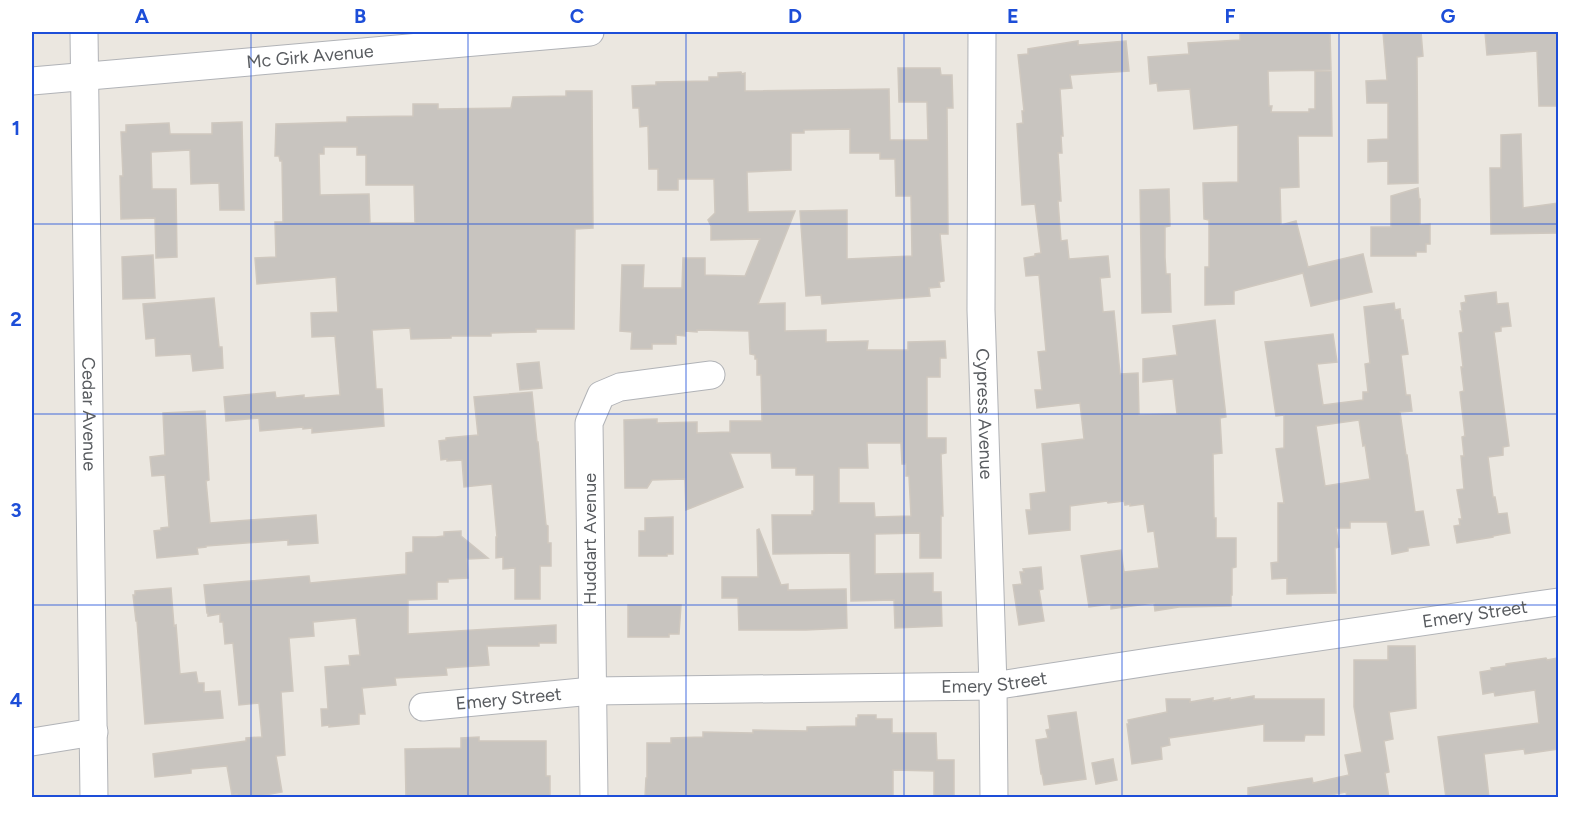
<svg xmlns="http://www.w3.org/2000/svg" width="1590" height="829" font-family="Figtree,sans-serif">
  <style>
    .building { fill: #c8c4bf; stroke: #cfc8bf; stroke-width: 1.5; fill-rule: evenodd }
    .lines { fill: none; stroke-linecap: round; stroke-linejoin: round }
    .minor-casing { stroke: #b1b3b7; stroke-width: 29 }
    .minor { stroke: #fff; stroke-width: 27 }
    .grid { fill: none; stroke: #1d4ed8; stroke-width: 1.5; stroke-opacity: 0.55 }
    .labels { text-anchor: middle; stroke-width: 4.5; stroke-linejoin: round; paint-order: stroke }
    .street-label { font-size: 18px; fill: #595c60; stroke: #fff }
    .neatline { fill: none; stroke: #1d4ed8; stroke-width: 2 }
    .grid-label { font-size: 20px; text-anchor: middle; font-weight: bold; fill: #1d4ed8 }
  </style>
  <rect width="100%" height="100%" fill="#ebe7e0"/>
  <!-- building -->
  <path class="building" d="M 1330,32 L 1331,70 L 1268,71 L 1269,106 L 1272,106 L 1271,112 L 1309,112 L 1309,109 L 1315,109 L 1315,71 L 1331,71 L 1332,136 L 1298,136 L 1299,187 L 1280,188 L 1281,225 L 1296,221 L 1308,267 L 1363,254 L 1372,292 L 1311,306 L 1303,273 L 1234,291 L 1234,304 L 1205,305 L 1205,267 L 1209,267 L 1209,220 L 1204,219 L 1203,183 L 1238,182 L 1238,125 L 1194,129 L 1190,89 L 1158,91 L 1157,83 L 1150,84 L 1148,57 L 1189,54 L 1188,43 L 1240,40 L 1240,33 Z
    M 1383,32 L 1421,32 L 1423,56 L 1417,57 L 1418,183 L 1388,184 L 1388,161 L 1368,162 L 1368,140 L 1388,139 L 1388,103 L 1367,103 L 1366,81 L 1387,80 Z
    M 1485,32 L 1558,32 L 1558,106 L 1539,106 L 1537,51 L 1487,55 Z
    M 1078,41 L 1078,45 L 1126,41 L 1129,71 L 1070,75 L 1072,88 L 1060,89 L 1063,136 L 1061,136 L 1062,153 L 1058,153 L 1061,201 L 1058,201 L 1061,241 L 1067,240 L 1069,259 L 1108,256 L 1110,277 L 1100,278 L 1103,312 L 1114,311 L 1120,374 L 1138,373 L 1139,415 L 1177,414 L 1173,379 L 1143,382 L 1143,359 L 1177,355 L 1173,326 L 1215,320 L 1226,417 L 1220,418 L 1222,453 L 1213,454 L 1214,518 L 1216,518 L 1216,538 L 1236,538 L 1236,567 L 1232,568 L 1232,595 L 1231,595 L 1231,606 L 1179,607 L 1155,611 L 1154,603 L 1111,609 L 1111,604 L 1089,607 L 1081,556 L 1121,550 L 1124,572 L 1159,568 L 1154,531 L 1148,532 L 1144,504 L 1130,506 L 1130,504 L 1125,505 L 1124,501 L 1108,503 L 1107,501 L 1070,506 L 1070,530 L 1029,534 L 1026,510 L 1031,510 L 1030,494 L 1046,492 L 1042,444 L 1084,439 L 1080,403 L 1037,408 L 1035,390 L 1042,390 L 1038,352 L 1046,351 L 1039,275 L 1026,276 L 1024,258 L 1035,256 L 1035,254 L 1041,253 L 1035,204 L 1022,205 L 1017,124 L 1023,123 L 1022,111 L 1024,111 L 1018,55 L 1028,54 L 1028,49 Z
    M 898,68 L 940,68 L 941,75 L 952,75 L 953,108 L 947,108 L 948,234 L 940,234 L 944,280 L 944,281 L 939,282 L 940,287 L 929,288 L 930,296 L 822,304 L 821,295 L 806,296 L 800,211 L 847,210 L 847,259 L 912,256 L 911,196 L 896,196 L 895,159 L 880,159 L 880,153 L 850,153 L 850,129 L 804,130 L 804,133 L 791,133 L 791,170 L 747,172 L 748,212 L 795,211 L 758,304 L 785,303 L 785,331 L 826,330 L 826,342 L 868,341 L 867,350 L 908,350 L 908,342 L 945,341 L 946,358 L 940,358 L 940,377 L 927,377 L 927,438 L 946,438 L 946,453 L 941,454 L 943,516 L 941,516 L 941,558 L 920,558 L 920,533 L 875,534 L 875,574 L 933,573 L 933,592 L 941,592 L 942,626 L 895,628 L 894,600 L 851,601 L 850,553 L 773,554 L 772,515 L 812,515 L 812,511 L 814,511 L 814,475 L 796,475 L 796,468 L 772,468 L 771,453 L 730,453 L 743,487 L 686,510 L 685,479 L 652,480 L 647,488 L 625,488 L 624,420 L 657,419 L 657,423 L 697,422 L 697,433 L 730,432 L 730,421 L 762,421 L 761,375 L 757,375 L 757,359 L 755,359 L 755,355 L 750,354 L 749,331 L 697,330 L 697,332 L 685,331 L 685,336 L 676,335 L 676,344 L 652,344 L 652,349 L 631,349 L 632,332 L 620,331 L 622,265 L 644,265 L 643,288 L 682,288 L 683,258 L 705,258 L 705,275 L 745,276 L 760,239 L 711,240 L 711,226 L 708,220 L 715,213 L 714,179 L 678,179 L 678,190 L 658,190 L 658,169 L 649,169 L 648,126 L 640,127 L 639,108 L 633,108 L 632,86 L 656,85 L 656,82 L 709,81 L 709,77 L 718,77 L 718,73 L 741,72 L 742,74 L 745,73 L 745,91 L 889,89 L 890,140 L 928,140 L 927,102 L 899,102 ZM 867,443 L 901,443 L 902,464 L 906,464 L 906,476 L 909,476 L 911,516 L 875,517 L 874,503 L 839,503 L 839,468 L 868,468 Z
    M 566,91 L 592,91 L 593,228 L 575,229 L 574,329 L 536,329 L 536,332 L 491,333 L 491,336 L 451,336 L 451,338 L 411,339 L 410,328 L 372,330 L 376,389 L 382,389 L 384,426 L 312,433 L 312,428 L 303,429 L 303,427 L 260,431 L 259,418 L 226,421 L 224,397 L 275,392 L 276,398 L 304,395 L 304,398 L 340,395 L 335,336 L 312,337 L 311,313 L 338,312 L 336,277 L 257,284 L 255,258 L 276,257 L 275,222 L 283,222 L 282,161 L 280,161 L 279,156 L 275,156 L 276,124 L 347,122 L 347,117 L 413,116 L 413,104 L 438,104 L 438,109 L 511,108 L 513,97 L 566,96 ZM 324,147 L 357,147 L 357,155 L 366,155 L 366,185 L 414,185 L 415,223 L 370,223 L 369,194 L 320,195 L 319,154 L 324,154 Z
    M 242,122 L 244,210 L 220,210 L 219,183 L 191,184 L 190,150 L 151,152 L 152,189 L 176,189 L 177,257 L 156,258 L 155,218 L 121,219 L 120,176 L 123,176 L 121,132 L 126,132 L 126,125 L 169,123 L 170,134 L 212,134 L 212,123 Z
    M 1521,134 L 1523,208 L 1558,203 L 1558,233 L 1491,234 L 1490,168 L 1501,168 L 1501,135 Z
    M 1418,188 L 1419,199 L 1420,199 L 1420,225 L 1430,224 L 1430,244 L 1426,244 L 1426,252 L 1416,252 L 1416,256 L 1371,256 L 1371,227 L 1391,227 L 1391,196 Z
    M 1169,189 L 1170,226 L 1165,227 L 1165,257 L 1166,274 L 1170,274 L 1171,312 L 1142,313 L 1140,190 Z
    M 153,255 L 155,298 L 123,299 L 122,257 Z
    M 1496,292 L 1497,304 L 1508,303 L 1511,326 L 1501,327 L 1501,331 L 1494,332 L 1509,446 L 1503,447 L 1503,455 L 1488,457 L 1493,497 L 1495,497 L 1498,514 L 1507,513 L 1510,533 L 1493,536 L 1493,537 L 1457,543 L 1454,526 L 1460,525 L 1459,519 L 1462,519 L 1457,490 L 1464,489 L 1461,456 L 1464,456 L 1462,437 L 1465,436 L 1460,392 L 1464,391 L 1461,367 L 1463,367 L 1459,333 L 1463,332 L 1460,311 L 1462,311 L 1461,303 L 1466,302 L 1465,296 Z
    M 214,298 L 219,347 L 222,347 L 223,368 L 193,371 L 191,354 L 156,356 L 155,338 L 146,339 L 143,304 Z
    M 1394,303 L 1395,310 L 1400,309 L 1401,320 L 1403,320 L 1408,354 L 1401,355 L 1406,395 L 1410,395 L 1412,411 L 1400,412 L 1406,455 L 1407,455 L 1415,512 L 1423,511 L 1429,545 L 1408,548 L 1408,551 L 1392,554 L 1387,522 L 1350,522 L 1350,528 L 1336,528 L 1339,547 L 1335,548 L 1336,593 L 1287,594 L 1287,578 L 1272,579 L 1271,563 L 1278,562 L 1278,503 L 1284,503 L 1276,449 L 1284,448 L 1284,415 L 1276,416 L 1265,342 L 1333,334 L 1337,362 L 1317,364 L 1323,405 L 1363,400 L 1363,392 L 1368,392 L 1365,364 L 1370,363 L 1364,307 ZM 1359,420 L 1363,446 L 1365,445 L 1370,479 L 1325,486 L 1316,426 Z
    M 539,362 L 542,388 L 520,390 L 517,364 Z
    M 532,392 L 537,442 L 538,442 L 546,525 L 548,526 L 548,543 L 551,543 L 551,566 L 540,566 L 540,599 L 515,599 L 515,568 L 503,569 L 503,557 L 496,558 L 496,537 L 497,537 L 492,484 L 464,487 L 462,460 L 447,461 L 447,459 L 441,460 L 439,441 L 446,440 L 446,438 L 478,435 L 474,397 Z
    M 205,411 L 209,480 L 206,481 L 210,523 L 316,515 L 318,543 L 288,545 L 288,540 L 206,546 L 206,547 L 197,548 L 198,554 L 157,558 L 154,531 L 161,530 L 161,528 L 169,527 L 165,475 L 152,476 L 150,457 L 165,455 L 163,413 Z
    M 673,517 L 673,554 L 667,554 L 667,556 L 639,556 L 639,531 L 645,531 L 645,518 Z
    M 759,529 L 781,585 L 788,584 L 788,590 L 846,589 L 847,628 L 806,630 L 739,630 L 738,598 L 722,598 L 722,577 L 758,577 L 757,530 Z
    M 461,531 L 461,536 L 488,558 L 467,559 L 468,578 L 448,579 L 448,582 L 437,582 L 437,599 L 408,600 L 408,634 L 556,625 L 556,643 L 539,643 L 539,646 L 487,646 L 489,665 L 446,668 L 447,675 L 395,678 L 396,685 L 362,688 L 365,714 L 359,714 L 359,724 L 329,727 L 329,725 L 322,726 L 321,709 L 328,709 L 325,667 L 350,665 L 349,656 L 360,655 L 356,618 L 313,622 L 314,636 L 289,638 L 293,691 L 281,692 L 285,755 L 276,756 L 282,792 L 249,798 L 237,798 L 237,794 L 232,795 L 227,766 L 191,769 L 191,773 L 155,777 L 153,754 L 246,741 L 246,738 L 262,737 L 259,703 L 239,705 L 233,643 L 225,644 L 223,622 L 220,622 L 220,614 L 208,616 L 208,613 L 207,613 L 204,585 L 309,576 L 310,583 L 406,574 L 406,553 L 413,552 L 413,537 L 436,537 L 444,536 L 444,532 Z
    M 1041,567 L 1043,589 L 1039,590 L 1044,621 L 1019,625 L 1013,585 L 1022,584 L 1020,572 L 1024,572 L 1023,569 Z
    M 171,588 L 174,626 L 176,625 L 180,674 L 196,672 L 198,683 L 204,683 L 204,692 L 220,691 L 223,718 L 145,724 L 137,621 L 136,621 L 133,595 L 135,595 L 135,591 Z
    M 628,605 L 681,605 L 679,634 L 669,634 L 669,637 L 628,637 Z
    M 1388,646 L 1415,646 L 1416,708 L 1389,712 L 1393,739 L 1384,741 L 1389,772 L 1385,773 L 1389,798 L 1347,798 L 1346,792 L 1315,798 L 1248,798 L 1248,788 L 1312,778 L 1313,783 L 1349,775 L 1345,755 L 1362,752 L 1354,707 L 1354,660 L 1388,660 Z
    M 1546,658 L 1547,660 L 1558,658 L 1558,749 L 1525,754 L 1524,749 L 1484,754 L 1489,798 L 1446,798 L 1438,737 L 1539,723 L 1535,690 L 1495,696 L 1494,692 L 1483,694 L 1480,672 L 1492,670 L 1491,668 L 1506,666 L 1506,664 Z
    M 1254,696 L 1254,699 L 1324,699 L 1324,735 L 1305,735 L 1304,741 L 1264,741 L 1264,724 L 1169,738 L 1170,745 L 1161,747 L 1162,759 L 1132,764 L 1127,724 L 1129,724 L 1128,720 L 1167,712 L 1166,699 L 1190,699 L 1190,702 L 1213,698 L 1213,701 L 1230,698 L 1230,700 Z
    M 1076,712 L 1086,779 L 1044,785 L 1042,774 L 1041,774 L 1036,740 L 1048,738 L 1046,730 L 1050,729 L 1048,716 Z
    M 858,715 L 876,715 L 876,719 L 892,719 L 892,733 L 936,733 L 937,760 L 954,760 L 954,798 L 934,798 L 934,771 L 893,770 L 893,798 L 645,797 L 646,778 L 647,778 L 647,743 L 671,743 L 671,738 L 703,737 L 703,732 L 753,733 L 753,730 L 807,731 L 807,727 L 856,726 L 856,718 L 858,718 Z
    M 479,737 L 479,741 L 546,741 L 546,776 L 550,776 L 550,798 L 523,798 L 522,796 L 509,796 L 509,794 L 406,798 L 405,749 L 461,748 L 461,738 Z
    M 1113,759 L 1117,780 L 1096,784 L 1092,763 Z"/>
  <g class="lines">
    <defs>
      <g id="minor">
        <path id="s1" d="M 84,32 L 94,798"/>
        <path id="s2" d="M 982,32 L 981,310 L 993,686 L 994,798"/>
        <path id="s3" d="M 32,81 L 590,32"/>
        <path id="s4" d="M 423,707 L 592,691 L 993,686 L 1162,660 L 1558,602"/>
        <path d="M 32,742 L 94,732"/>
        <path d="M 594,798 L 589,423 L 601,395 L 620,387 L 711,375"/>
      </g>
    </defs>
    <!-- minor casing -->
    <use href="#minor" class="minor-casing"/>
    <!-- minor -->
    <use href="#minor" class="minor"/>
  </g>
  <!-- grid -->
  <path class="grid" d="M 251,32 L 251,798M 468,32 L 468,798M 686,32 L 686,798M 904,32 L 904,798M 1122,32 L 1122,798M 1339,32 L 1339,798M 32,224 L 1558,224M 32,414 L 1558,414M 32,605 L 1558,605"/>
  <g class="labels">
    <!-- street labels -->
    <g class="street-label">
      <text dy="6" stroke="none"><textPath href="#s3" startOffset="279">Mc Girk Avenue</textPath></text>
      <text dy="6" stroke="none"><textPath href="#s1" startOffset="382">Cedar Avenue</textPath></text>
      <text dy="6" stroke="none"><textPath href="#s2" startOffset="382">Cypress Avenue</textPath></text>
      <text transform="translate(590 539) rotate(-90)" y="6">Huddart Avenue</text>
      <text dy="6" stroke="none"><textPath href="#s4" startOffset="1058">Emery Street</textPath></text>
      <text dy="6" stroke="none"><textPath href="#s4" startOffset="572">Emery Street</textPath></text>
      <text dy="6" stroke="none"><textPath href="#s4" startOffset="86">Emery Street</textPath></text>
    </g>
  </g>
  <!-- border -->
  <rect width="1590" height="829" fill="none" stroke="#ffffff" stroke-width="66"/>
  <rect x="33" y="33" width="1524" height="763" class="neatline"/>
  <g class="grid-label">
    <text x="142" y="23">A</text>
    <text x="360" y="23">B</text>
    <text x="577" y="23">C</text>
    <text x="795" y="23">D</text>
    <text x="1013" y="23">E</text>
    <text x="1230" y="23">F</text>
    <text x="1448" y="23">G</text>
    <text x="16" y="135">1</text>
    <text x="16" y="326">2</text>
    <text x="16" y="517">3</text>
    <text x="16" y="707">4</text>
  </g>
</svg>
